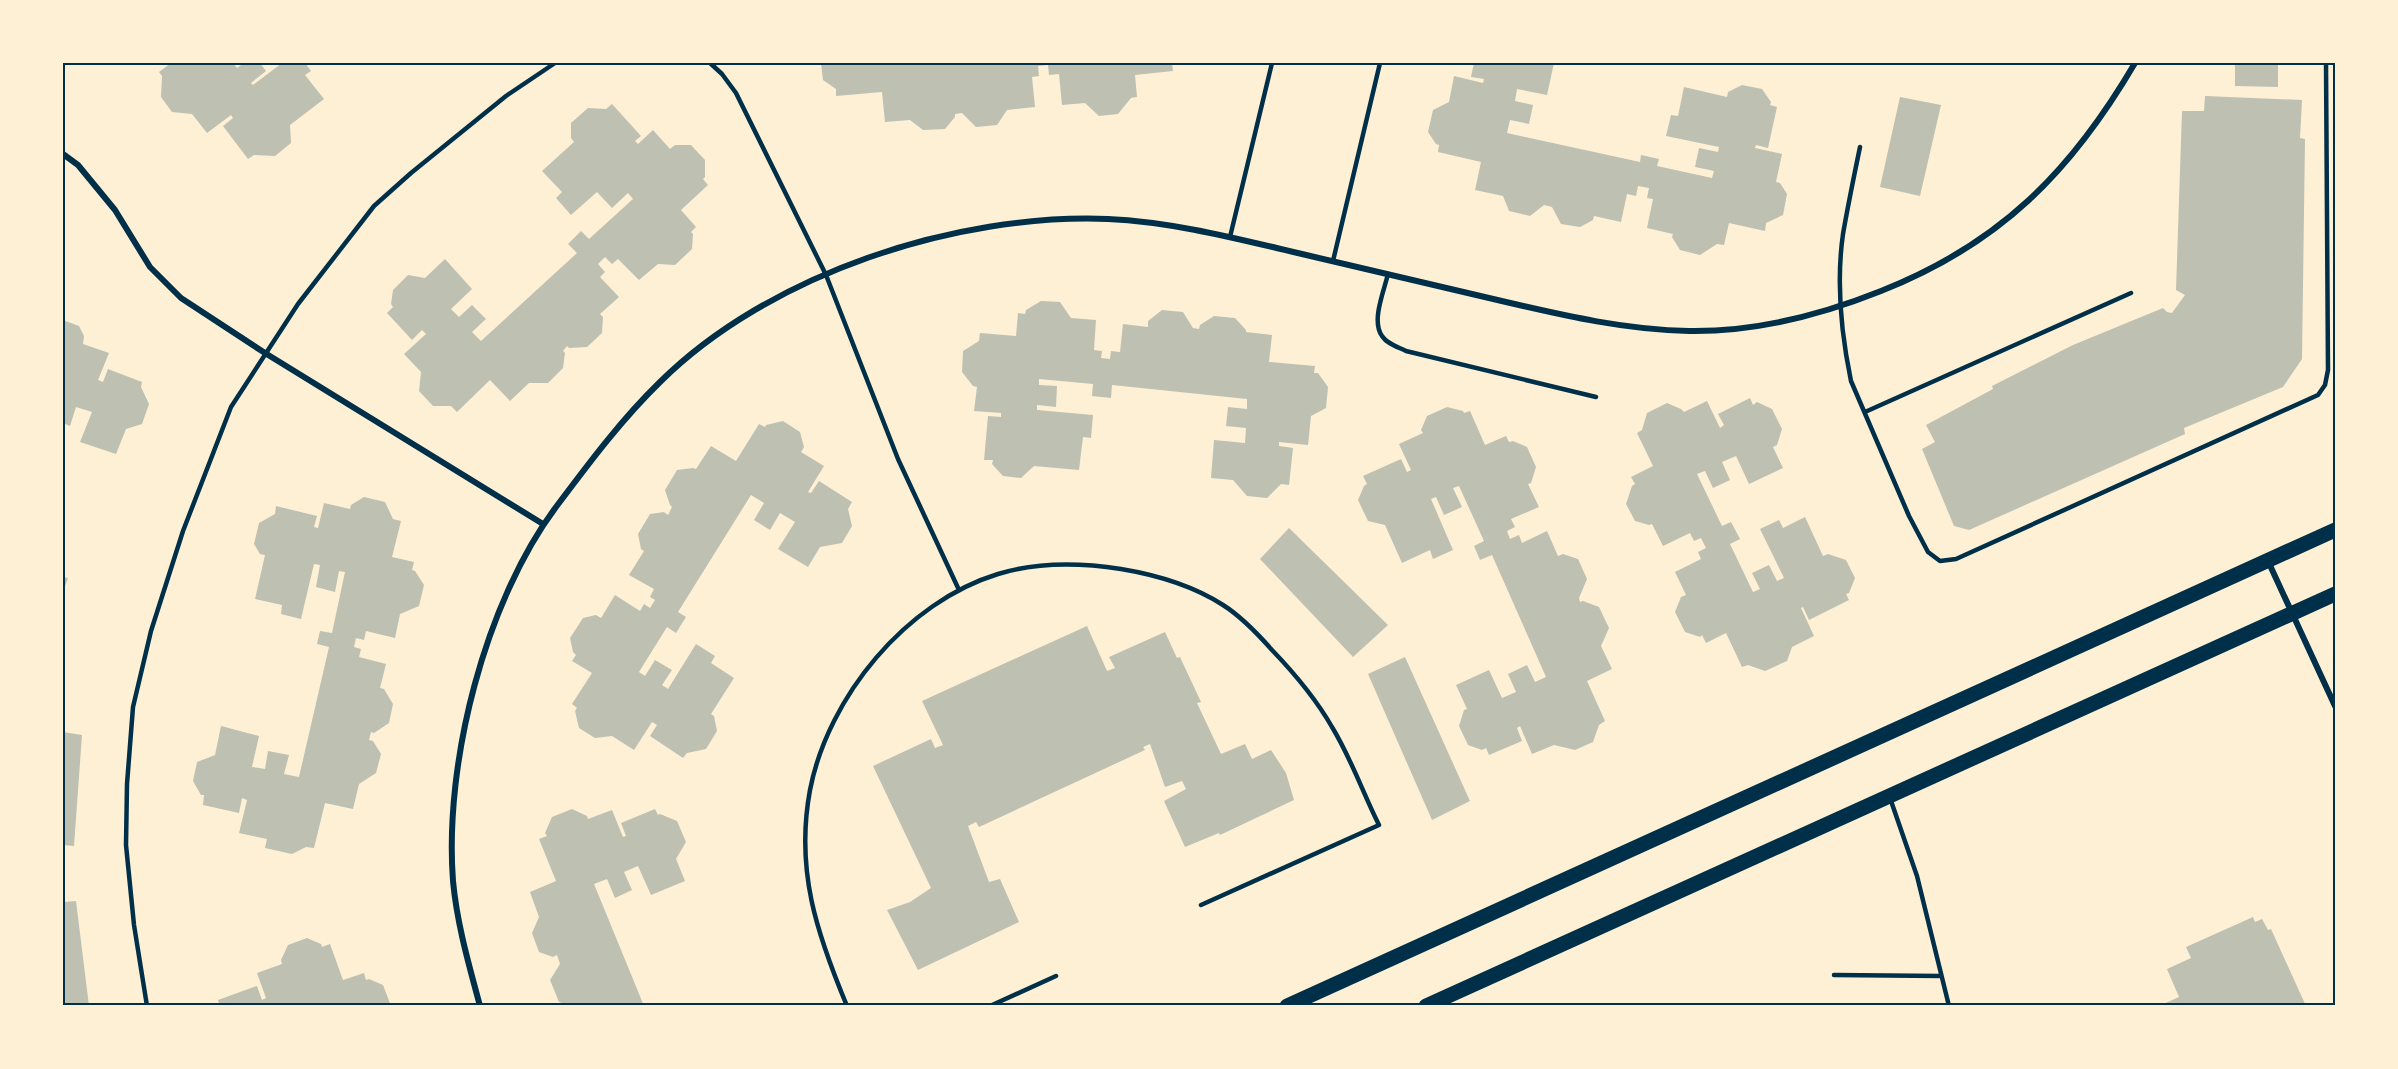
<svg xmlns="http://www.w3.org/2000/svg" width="2398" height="1069" font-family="Bitter,serif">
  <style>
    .building { fill: #bec0b2 }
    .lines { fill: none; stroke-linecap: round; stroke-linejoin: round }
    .service { stroke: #003049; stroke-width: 4.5 }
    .minor { stroke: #003049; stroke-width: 6 }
    .primary { stroke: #003049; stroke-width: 15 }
    .neatline { fill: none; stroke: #003049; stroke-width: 2 }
  </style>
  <rect width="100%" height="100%" fill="#fdf0d5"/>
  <!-- building -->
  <path class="building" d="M 171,63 L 233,63 L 237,68 L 244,63 L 260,63 L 266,71 L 251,83 L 253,85 L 282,63 L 305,63 L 311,71 L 305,75 L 324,99 L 290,125 L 291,143 L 275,156 L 254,155 L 248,159 L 223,126 L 233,118 L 231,115 L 207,133 L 192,114 L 172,112 L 161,97 L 162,76 L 159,72 Z
    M 821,63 L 1172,63 L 1173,71 L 1135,75 L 1137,97 L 1131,98 L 1118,114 L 1099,116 L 1085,103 L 1062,105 L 1059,74 L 1049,75 L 1048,65 L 1038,66 L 1039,76 L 1032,77 L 1035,107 L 1007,110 L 997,125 L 976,127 L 962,113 L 955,114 L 955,117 L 945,129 L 923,130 L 910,120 L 885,122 L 882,92 L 836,96 L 836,89 L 823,80 Z
    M 1474,63 L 1554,63 L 1547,95 L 1517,89 L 1515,101 L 1533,105 L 1529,124 L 1510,120 L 1507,133 L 1640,162 L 1641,155 L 1659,159 L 1657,166 L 1712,178 L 1714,171 L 1695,167 L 1699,148 L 1718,152 L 1719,147 L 1666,136 L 1671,115 L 1678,116 L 1684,87 L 1727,97 L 1728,92 L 1742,85 L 1762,89 L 1771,102 L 1770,105 L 1777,107 L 1768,148 L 1756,145 L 1755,148 L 1782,154 L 1776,182 L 1780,183 L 1787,194 L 1783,215 L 1766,223 L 1765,231 L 1729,223 L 1724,245 L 1717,244 L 1700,255 L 1680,250 L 1672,237 L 1673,234 L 1647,228 L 1653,199 L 1647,198 L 1649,188 L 1638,186 L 1636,196 L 1627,194 L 1621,222 L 1594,216 L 1593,220 L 1580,227 L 1561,224 L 1552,207 L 1544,205 L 1530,216 L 1509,211 L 1503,196 L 1475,190 L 1481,162 L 1438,152 L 1439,145 L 1436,144 L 1428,132 L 1433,110 L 1449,102 L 1454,76 L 1483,83 L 1484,79 L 1471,77 Z
    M 2235,63 L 2278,63 L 2278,87 L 2235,86 Z
    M 2205,96 L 2302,100 L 2300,138 L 2305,139 L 2302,359 L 2283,387 L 2184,428 L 2185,434 L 1969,530 L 1954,526 L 1922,449 L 1935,442 L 1926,425 L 1993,389 L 1992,386 L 2073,345 L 2163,308 L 2167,312 L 2172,313 L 2185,295 L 2176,290 L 2182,111 L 2204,111 Z
    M 1900,97 L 1941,105 L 1920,196 L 1880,187 Z
    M 612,104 L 641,136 L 635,141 L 638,144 L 653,130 L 670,149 L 675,145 L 691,145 L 705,160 L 705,177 L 703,179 L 708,185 L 681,210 L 696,227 L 691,232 L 693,234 L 692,249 L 675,265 L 658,264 L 639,280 L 618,259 L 612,264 L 605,257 L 598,264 L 605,272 L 600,277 L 619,297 L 600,314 L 603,317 L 602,333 L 587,347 L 569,348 L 567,346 L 563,351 L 565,353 L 563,368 L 548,383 L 529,383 L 510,401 L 490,380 L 457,412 L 451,406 L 433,406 L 419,391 L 421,372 L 404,354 L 426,334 L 422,330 L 412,340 L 387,313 L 393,307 L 391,304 L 393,290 L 408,275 L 425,278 L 445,259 L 472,289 L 451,309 L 459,317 L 472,305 L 486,319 L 472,332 L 481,341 L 577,253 L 568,244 L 581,231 L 589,239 L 633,199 L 628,193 L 612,208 L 597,192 L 571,215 L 556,198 L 562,192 L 542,171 L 574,142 L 571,138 L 571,123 L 588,108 L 606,109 Z
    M 1041,301 L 1060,302 L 1071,318 L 1096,320 L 1094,350 L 1102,351 L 1101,358 L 1110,359 L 1111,351 L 1120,352 L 1123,324 L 1148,327 L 1148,321 L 1162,310 L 1183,312 L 1193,328 L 1199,329 L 1200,325 L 1214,316 L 1235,318 L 1246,330 L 1246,332 L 1272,335 L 1269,362 L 1315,366 L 1314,373 L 1318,373 L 1328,387 L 1326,408 L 1311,416 L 1308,445 L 1279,442 L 1279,446 L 1293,448 L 1289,485 L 1281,484 L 1267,498 L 1247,496 L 1233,480 L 1211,478 L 1214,440 L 1245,443 L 1246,428 L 1226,426 L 1228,407 L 1247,409 L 1247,399 L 1112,385 L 1111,398 L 1092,396 L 1093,384 L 1039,379 L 1039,385 L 1057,386 L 1056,407 L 1037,405 L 1037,410 L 1093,415 L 1091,438 L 1083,437 L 1079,470 L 1034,466 L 1021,478 L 1003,476 L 992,464 L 993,460 L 984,460 L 988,416 L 1001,417 L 1001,413 L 974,411 L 977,387 L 973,386 L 962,372 L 963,351 L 979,341 L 980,333 L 1016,336 L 1018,313 L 1025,314 L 1026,310 Z
    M 63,320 L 79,326 L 84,336 L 83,344 L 109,353 L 98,380 L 103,382 L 108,369 L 142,382 L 141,387 L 149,404 L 142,424 L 126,429 L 116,454 L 80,442 L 92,412 L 76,407 L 70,426 L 63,423 Z
    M 1750,398 L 1753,405 L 1757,402 L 1772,409 L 1782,429 L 1777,445 L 1773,447 L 1783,468 L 1749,484 L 1736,456 L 1722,462 L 1730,480 L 1713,488 L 1705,471 L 1697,474 L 1722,526 L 1731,522 L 1740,539 L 1730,544 L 1753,592 L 1760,589 L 1752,573 L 1769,565 L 1777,581 L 1784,578 L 1760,529 L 1779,520 L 1783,528 L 1805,517 L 1823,556 L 1828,554 L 1846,560 L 1855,578 L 1849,593 L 1846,594 L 1849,600 L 1809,620 L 1803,607 L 1801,608 L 1814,636 L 1792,647 L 1787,661 L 1765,671 L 1748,665 L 1742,667 L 1726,633 L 1706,643 L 1702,635 L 1700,637 L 1685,632 L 1675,612 L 1681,597 L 1686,595 L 1675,572 L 1701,559 L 1698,552 L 1706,548 L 1701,538 L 1694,541 L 1690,533 L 1663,546 L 1652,524 L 1649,525 L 1635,521 L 1626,504 L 1632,486 L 1635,484 L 1631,477 L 1653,466 L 1637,433 L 1642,430 L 1647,413 L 1667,403 L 1681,409 L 1684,412 L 1707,401 L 1720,428 L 1724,425 L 1718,414 Z
    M 1447,407 L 1463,411 L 1464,413 L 1470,411 L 1485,445 L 1506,436 L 1509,442 L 1513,441 L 1527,447 L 1536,467 L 1531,483 L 1528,484 L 1539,507 L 1511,519 L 1515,527 L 1507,531 L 1510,539 L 1519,535 L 1522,543 L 1547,531 L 1558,556 L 1563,554 L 1578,559 L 1587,579 L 1579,598 L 1580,602 L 1583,601 L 1599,607 L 1609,628 L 1601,646 L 1612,669 L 1587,681 L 1605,721 L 1599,725 L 1593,742 L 1575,750 L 1554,745 L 1532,754 L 1520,726 L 1517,728 L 1522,741 L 1489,755 L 1486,748 L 1482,750 L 1468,745 L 1459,726 L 1464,710 L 1467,709 L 1456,685 L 1489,670 L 1502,698 L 1516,692 L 1508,674 L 1527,665 L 1535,682 L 1546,677 L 1492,555 L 1480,560 L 1474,546 L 1484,541 L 1459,486 L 1453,488 L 1462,507 L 1444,515 L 1436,497 L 1431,499 L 1453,550 L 1433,559 L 1430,550 L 1402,563 L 1385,525 L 1368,521 L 1358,500 L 1364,486 L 1367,484 L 1363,476 L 1401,459 L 1407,472 L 1411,470 L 1399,444 L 1423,433 L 1421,430 L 1427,416 Z
    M 783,421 L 800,432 L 804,447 L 801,452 L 824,466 L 808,492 L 811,493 L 819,481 L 852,502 L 848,509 L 852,526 L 842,543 L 820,547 L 808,567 L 778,549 L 795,522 L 780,513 L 770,530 L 754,520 L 764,503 L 751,495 L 678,612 L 686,617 L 676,633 L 667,627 L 639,672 L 645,676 L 655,660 L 672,670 L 662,685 L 668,689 L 696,644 L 715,656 L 711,663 L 734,678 L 711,714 L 714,716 L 717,731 L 706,749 L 687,753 L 683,758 L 650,736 L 657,725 L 652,722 L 634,750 L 612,736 L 595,738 L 579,728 L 575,711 L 577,708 L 572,704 L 592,673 L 572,661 L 576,655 L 573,652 L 570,638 L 583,618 L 596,615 L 601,618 L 615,595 L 640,611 L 644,604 L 650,608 L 655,600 L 650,597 L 654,589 L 629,575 L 644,551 L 641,549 L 638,534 L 650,514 L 664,512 L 668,515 L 672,507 L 670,505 L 665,490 L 677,470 L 693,468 L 696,469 L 711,446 L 736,461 L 759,424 L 765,427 L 766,425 Z
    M 364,497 L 385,502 L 393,519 L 401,521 L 392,557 L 414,562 L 412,570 L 415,571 L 424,585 L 419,606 L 400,614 L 395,638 L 366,631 L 364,640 L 356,638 L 354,647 L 361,649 L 359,657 L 386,664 L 380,688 L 384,689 L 393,704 L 389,723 L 374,733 L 371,732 L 369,740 L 373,741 L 381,754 L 376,773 L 359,784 L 353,809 L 325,803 L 314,848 L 306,847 L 292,854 L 265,848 L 267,839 L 239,833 L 247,800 L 242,798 L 239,813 L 203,805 L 204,795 L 201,795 L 193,781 L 197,762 L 215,755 L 221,726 L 259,736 L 252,767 L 265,769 L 268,751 L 289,755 L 284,774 L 299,777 L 329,647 L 317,644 L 320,631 L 332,633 L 345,572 L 339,571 L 335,592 L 316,587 L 320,565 L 314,564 L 301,619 L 281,614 L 282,605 L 255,599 L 265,555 L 260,554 L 254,544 L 259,523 L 275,514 L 276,506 L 317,516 L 314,527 L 318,528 L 324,503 L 350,509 L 351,505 Z
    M 1289,528 L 1388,625 L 1353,657 L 1260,559 Z
    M 63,577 L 68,578 L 63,592 Z
    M 1087,626 L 1107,671 L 1115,668 L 1109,657 L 1165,632 L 1177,658 L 1180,657 L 1201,702 L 1197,703 L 1221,754 L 1245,744 L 1252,759 L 1271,750 L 1286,773 L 1294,800 L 1220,835 L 1219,833 L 1185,847 L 1164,801 L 1186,789 L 1182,781 L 1165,787 L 1150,744 L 1143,747 L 1145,750 L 979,827 L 976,822 L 968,826 L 989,882 L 1000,879 L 1019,922 L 918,970 L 887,910 L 910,902 L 931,888 L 873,766 L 931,739 L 935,748 L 943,745 L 922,701 Z
    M 1405,657 L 1470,801 L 1432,820 L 1368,674 Z
    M 63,732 L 82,735 L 74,846 L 63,845 Z
    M 572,809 L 587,816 L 588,819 L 612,810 L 623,837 L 626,836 L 621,823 L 655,809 L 658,815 L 660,814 L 677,821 L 686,842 L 676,859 L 685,881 L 651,895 L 638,866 L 624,872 L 632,890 L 615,898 L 607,879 L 594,884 L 644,1006 L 571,1006 L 559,1002 L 550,980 L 560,964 L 557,955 L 553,957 L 539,952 L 532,933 L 539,917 L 530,892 L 556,881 L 539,839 L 547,836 L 545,833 L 552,817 Z
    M 76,901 L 89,1006 L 63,1006 L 63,902 Z
    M 2253,917 L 2255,922 L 2262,919 L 2268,930 L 2271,929 L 2306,1006 L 2159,1006 L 2179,997 L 2167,969 L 2191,958 L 2186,947 Z
    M 307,938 L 321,944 L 322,947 L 330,944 L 343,980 L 364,973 L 366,980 L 369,979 L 383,985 L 391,1006 L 220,1006 L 218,1000 L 257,986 L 262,1000 L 266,998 L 257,973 L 282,964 L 281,960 L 288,945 Z"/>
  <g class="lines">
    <!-- service -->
    <path class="service" d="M 710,63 L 722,74 L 736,93 L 826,275 L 898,459 L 959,590
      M 1860,147 C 1854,176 1848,205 1843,234 C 1836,283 1841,333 1851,381 L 1909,516 L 1928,552 L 1940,561 L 1956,559 L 2318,395 L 2325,385 L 2328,370 L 2326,63
      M 1230,237 L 1272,63
      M 1333,261 L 1380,63
      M 1388,274 C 1384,291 1371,321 1382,336 C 1387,344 1398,347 1406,351 L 1596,397
      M 1865,412 L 2131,293
      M 1890,798 L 1917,876 L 1949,1006
      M 1834,975 L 1941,976
      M 147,1006 L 134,925 L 126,845 L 127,784 L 133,707 L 151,631 L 183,531 L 231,407 L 298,304 L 374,206 L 411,173 L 506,96 L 555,63
      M 847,1006 C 817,934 795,870 810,790 C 828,697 906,602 998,574 C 1037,562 1082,563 1121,569 C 1157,575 1192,585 1223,605 C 1242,617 1257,633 1272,650 C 1295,674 1316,699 1332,727 C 1351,758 1363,793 1379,825 L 1201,905
      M 990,1006 L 1056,976"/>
    <!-- minor -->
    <path class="minor" d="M 63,154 L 78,165 L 115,210 L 150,267 L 181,298 L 265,353 L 543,524
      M 2268,561 L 2335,706
      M 480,1006 C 469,965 457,924 453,881 C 444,763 485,602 556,507 C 589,463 621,420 660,382 C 769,274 956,213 1108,219 C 1174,222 1238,239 1302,254 C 1370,270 1438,286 1506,302 C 1566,316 1627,330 1689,331 C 1755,332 1821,315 1881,291 C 2000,244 2071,172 2135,63"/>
    <!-- primary -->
    <path class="primary" d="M 1287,1006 L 2335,530
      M 1426,1006 L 2335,594"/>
  </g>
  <!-- border -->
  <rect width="2398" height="1069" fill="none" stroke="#fdf0d5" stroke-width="129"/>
  <rect x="64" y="64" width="2270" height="940" class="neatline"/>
</svg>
